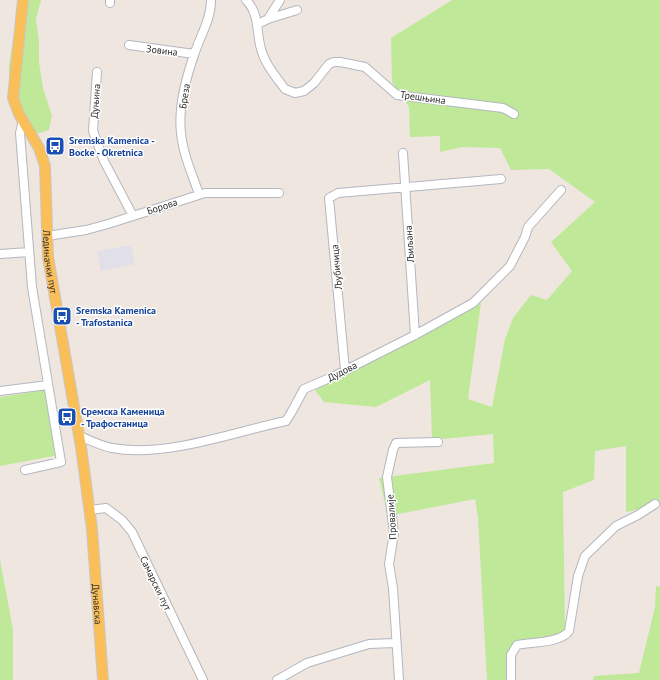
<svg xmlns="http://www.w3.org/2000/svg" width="660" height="680" font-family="'PT Sans',sans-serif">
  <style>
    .industrial { fill: #e1e0e8 }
    .green { fill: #bfe998 }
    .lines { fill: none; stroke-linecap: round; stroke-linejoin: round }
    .minor-casing { stroke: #b3b7c1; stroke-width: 10 }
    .major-casing { stroke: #c8c8c8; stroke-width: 12 }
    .minor { stroke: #fff; stroke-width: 8 }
    .major { stroke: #fbbf59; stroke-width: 10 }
    .labels { text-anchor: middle; stroke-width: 3; stroke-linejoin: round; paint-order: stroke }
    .street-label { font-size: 10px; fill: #2d2d2d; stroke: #fff }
    .transit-label { font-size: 10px; font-weight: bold; fill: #164399; stroke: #fff; text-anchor: start }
  </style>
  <rect width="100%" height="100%" fill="#efe6df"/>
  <!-- industrial -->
  <path class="industrial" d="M 131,245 L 135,264 L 101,271 L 97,251 Z"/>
  <!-- green -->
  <path class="green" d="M 19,0 L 41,0 L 36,19 L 39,42 L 39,62 L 43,88 L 52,116 L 49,130 L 36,134 L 25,121 L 17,124 L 9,87 L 9,66 Z
    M 452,0 L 660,0 L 660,505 L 626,512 L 626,446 L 595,451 L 594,480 L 563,492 L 565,632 L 516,647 L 509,680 L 487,680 L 478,518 L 475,499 L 388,516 L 379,478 L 494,463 L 493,434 L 432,440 L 430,380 L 376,407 L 324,402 L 315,390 L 409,343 L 481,303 L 468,399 L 492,407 L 505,339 L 513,318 L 531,295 L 547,300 L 572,271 L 551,242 L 595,202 L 549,169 L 511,170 L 500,148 L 462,147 L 440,152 L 440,136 L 410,137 L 409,107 L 392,82 L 391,38 Z
    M 53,389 L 64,454 L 0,466 L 0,397 Z
    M 0,559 L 13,630 L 13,680 L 0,680 Z
    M 656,586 L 660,587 L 660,680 L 593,680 L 594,676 L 639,673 L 655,607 Z"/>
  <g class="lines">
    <defs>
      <path id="minor" d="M 246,0 C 260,14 256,32 261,49 C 265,64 276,77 285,89 L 295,93 L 304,91 L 314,83 L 329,64 L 334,62 L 340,62 L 365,67 L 397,95 L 503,108 L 514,114
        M 110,3 L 110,0
        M 268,19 L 297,10
        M 258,24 L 268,19 L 280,0
        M 129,45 L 194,54
        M 97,72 L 93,131 L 104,161 L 133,216
        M 23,120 L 20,133 L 32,287 L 61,462 L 25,470
        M 403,153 L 415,335
        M 199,194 C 192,174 183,154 181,133 C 178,107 186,78 194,55 C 200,36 211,20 211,0
        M 47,236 L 86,230 L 108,224 L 205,193 L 279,193
        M 0,254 L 29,252
        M 345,370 L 329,198 L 338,193 L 501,179
        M 0,391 L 48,385
        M 78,435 C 89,440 101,446 112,448 C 165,458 233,432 286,421 L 291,413 L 304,389 L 332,377 L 415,335 L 473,303 L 510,266 L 525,237 L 528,227 L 561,190
        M 90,510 L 106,508 L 122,520 L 132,532 L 203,680
        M 277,680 L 307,663 L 369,644 L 395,643
        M 399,680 L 393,588 L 389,564 L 394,533 L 387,477 L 393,450 L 396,443 L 438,442
        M 511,680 L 511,655 L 517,645 C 531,642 561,643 569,631 L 578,576 L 585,556 L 616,526 L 638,515 L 655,504"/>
      <g id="major">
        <path id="s1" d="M 23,0 L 13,98 L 19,114 L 39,148 L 45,166 L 48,257 L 81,447 L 92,529 L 103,680"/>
      </g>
    </defs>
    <!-- minor casing -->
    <use href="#minor" class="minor-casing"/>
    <!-- major casing -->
    <use href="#major" class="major-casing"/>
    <!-- minor -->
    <use href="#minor" class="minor"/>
    <!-- major -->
    <use href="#major" class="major"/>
  </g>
  <!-- icons -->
  <defs>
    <symbol id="bus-square" viewBox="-11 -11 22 22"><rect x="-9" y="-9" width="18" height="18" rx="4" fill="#1a4fb4" stroke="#fff"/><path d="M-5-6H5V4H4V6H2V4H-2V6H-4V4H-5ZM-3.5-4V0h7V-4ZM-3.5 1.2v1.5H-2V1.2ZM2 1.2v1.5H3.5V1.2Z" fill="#fff"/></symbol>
  </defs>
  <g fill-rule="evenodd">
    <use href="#bus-square" x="44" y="135" width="22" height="22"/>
    <use href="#bus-square" x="51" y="305" width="22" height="22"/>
    <use href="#bus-square" x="56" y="406" width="22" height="22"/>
  </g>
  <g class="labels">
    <!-- street labels -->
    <g class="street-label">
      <text transform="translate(162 50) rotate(7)" y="4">Зовина</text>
      <text transform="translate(184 96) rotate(-81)" y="4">Бреза</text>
      <text transform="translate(423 97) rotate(8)" y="4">Трешњина</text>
      <text transform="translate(95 101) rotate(-85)" y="4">Дуњина</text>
      <text transform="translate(162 206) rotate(-18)" y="4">Борова</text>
      <text transform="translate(409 244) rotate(-94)" y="4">Љиљана</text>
      <text dy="4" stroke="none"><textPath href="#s1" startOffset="270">Лединачки пут</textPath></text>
      <text transform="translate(336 267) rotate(-95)" y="4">Љубичица</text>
      <text transform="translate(342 371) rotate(-27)" y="4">Дудова</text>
      <text transform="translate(391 517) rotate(-94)" y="4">Провалије</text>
      <text transform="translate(156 583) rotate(64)" y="4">Самарски пут</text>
      <text dy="4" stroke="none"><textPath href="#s1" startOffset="616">Дунавска</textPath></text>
    </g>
    <!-- transit labels -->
    <g class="transit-label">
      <text x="69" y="144">Sremska Kamenica -<tspan x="69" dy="12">Bocke - Okretnica</tspan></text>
      <text x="76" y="314">Sremska Kamenica<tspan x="76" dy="12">- Trafostanica</tspan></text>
      <text x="81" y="415">Сремска Каменица<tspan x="81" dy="12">- Трафостаница</tspan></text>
    </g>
  </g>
</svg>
